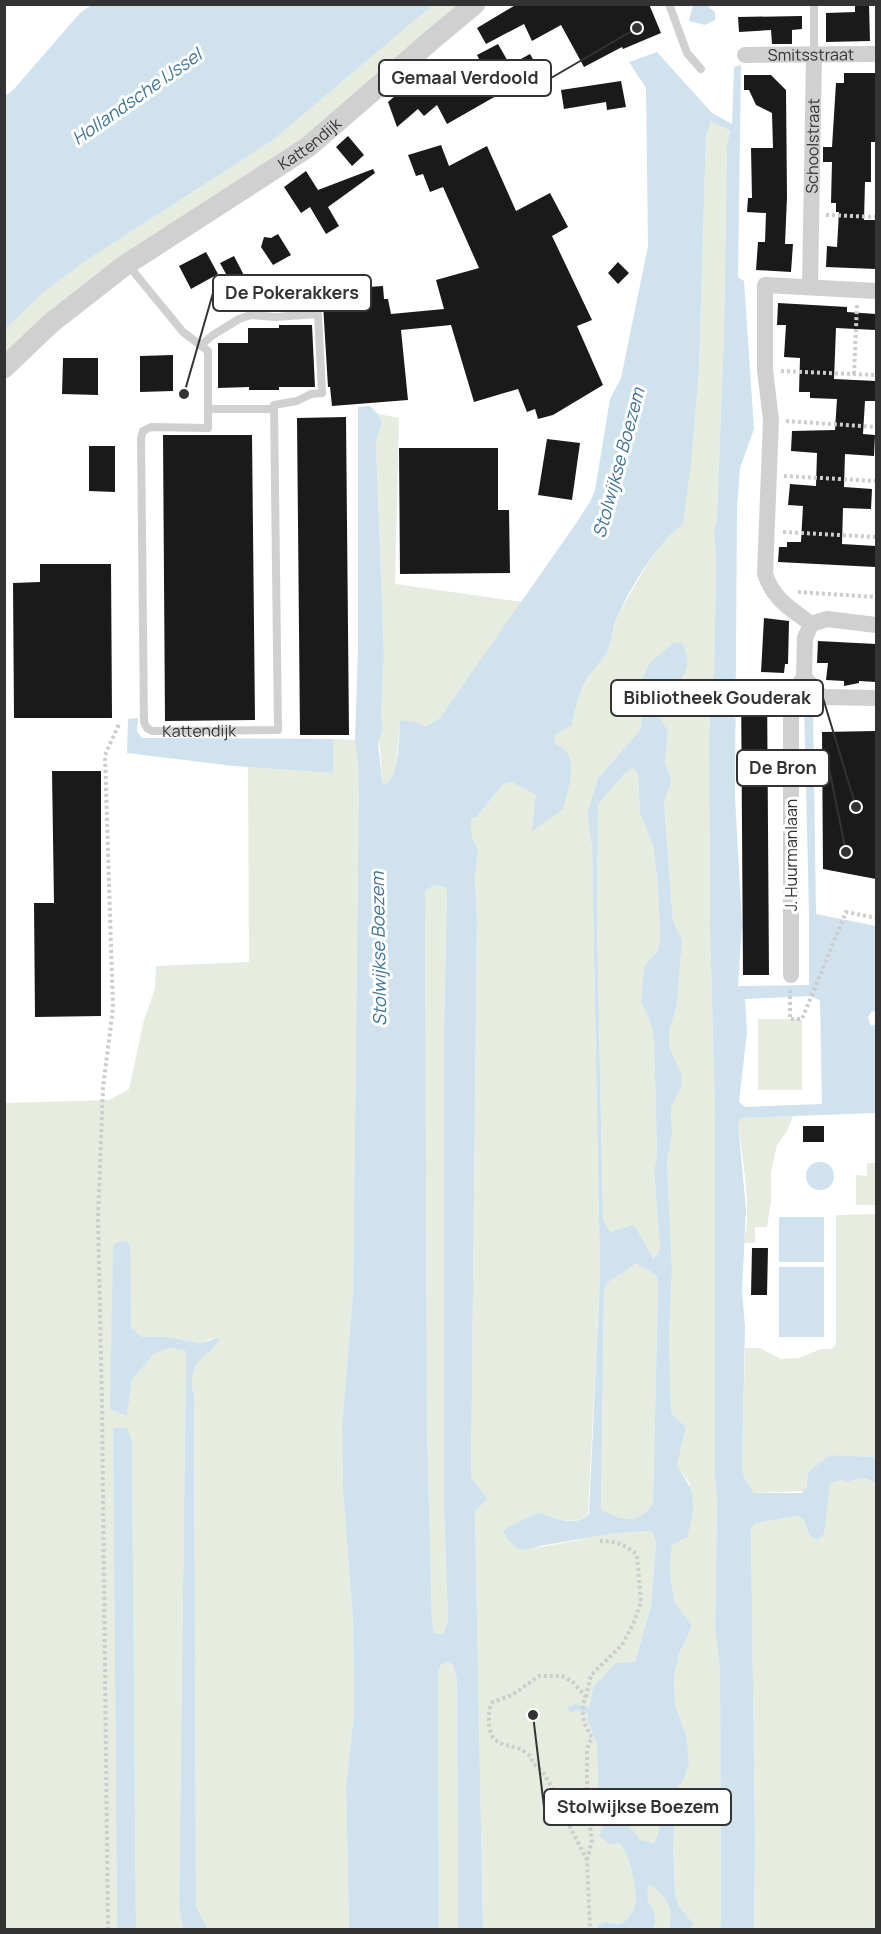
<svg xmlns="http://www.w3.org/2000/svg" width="881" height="1934" font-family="Manrope,sans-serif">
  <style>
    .green { fill: #e6ecdf }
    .water { fill: #cfe2ee; fill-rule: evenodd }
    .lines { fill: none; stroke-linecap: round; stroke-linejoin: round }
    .stream { stroke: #cfe2ee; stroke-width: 6 }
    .building { fill: #1a1a1a }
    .path { stroke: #cdcdcd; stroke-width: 4; stroke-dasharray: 3 3; stroke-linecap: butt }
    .service { stroke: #d0d0d0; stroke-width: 8 }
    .minor { stroke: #d0d0d0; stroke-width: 16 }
    .tertiary { stroke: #d0d0d0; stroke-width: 21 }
    .labels { text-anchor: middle; stroke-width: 6; stroke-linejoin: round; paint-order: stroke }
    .street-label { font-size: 16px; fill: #333; stroke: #fff }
    .water-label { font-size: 18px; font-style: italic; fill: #3f7597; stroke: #fff }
    .leader { fill: none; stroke: #333; stroke-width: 2 }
    .callout-dot { fill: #333; stroke: #fff; stroke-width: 2 }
    .callout { fill: #fff; stroke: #333; stroke-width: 2 }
    .callout-label { font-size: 18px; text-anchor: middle; font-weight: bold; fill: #333 }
  </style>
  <rect width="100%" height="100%" fill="#fff"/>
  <!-- green -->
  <path class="green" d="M 433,5 L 461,5 L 317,128 L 5,354 L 5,329 L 44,292 L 81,264 L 273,140 Z
    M 711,121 L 730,131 L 727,145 L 724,330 L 717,517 L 714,531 L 716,559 L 714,675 L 711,686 L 709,739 L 710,928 L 715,1116 L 715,1479 L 717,1500 L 715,1629 L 720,1670 L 721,1929 L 690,1929 L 692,1924 L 679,1906 L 675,1894 L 673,1844 L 676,1790 L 684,1779 L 689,1764 L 687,1737 L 675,1705 L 674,1677 L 679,1654 L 692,1626 L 674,1601 L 670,1570 L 672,1545 L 690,1484 L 677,1466 L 686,1427 L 671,1413 L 669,1338 L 672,1271 L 667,1161 L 672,1135 L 671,1107 L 682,1086 L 669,1047 L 669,1032 L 677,1005 L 682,940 L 673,921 L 664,800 L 672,781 L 665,762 L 668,731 L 660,718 L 659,703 L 667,694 L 642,680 L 641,729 L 598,778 L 587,813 L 592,848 L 600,1275 L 588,1514 C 575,1527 553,1518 539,1512 L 508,1527 L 503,1531 L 523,1550 L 580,1540 L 599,1534 L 633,1530 L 652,1531 L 656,1543 L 651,1606 L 635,1662 L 593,1687 L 587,1720 L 597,1744 L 598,1788 L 612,1808 L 619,1843 C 629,1849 638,1894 635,1905 C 634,1909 629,1918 625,1921 C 616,1929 604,1916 597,1930 L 483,1929 L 475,1511 L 488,1499 L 471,1478 L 477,918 L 475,879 L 478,849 L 472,838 L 471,819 L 477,817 L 503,784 L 511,782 L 566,751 L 554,742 L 555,735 L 572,724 L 576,699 L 593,670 L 605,656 L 610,645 L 617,616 L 648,563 L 669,533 L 692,454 L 699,370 L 706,136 Z
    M 378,414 L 399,418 L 395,584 L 523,602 L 440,718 L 425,727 L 400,720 L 396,770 L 392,781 L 384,784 L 382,780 L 380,748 L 378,742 L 383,730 L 381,714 L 384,657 L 376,443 L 382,422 Z
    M 333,739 L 355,740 L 359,775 L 353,1294 L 342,1425 L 343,1491 L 353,1620 L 354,1713 L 346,1787 L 349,1929 L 208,1929 L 196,1908 L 194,1394 C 185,1373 204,1355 213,1338 L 201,1343 L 168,1337 L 142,1337 L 130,1328 L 130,1246 L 120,1241 L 113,1246 L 111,1409 L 127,1416 L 132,1380 L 154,1352 L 170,1348 L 186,1350 L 179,1907 L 183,1929 L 136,1929 L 132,1441 L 127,1427 L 113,1428 L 117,1929 L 5,1929 L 4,1103 L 109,1100 L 129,1089 L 143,1024 L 155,988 L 156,966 L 249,962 L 248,767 L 333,773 Z
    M 631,769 L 635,769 L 638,776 L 640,813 L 653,846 L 658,886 L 660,938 L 657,952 L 644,966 L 641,1002 L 650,1021 L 654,1038 L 657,1156 L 654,1170 L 660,1249 L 652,1258 L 648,1252 L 619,1231 L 610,1232 L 603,1219 L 597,917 L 598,805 L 623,775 Z
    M 434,885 L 447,888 L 444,1028 L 444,1509 L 448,1622 L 443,1634 L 438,1634 L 434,1632 L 432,1621 L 427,1425 L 425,891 Z
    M 758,1019 L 802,1019 L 802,1090 L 758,1090 Z
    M 793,1116 L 787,1131 L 777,1145 L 771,1172 L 771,1201 L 767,1227 L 755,1227 L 755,1243 L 743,1243 C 753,1214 742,1155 738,1123 L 743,1118 Z
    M 876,1147 L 876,1205 L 856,1205 L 856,1175 L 867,1176 L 867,1163 L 876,1163 Z
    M 876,1214 L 876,1457 L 830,1455 L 808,1472 L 805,1491 L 754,1493 L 745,1480 L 742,1468 L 745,1348 L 760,1348 L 781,1359 L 799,1358 L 821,1349 L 832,1349 L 836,1344 L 836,1215 Z
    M 635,1263 L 656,1275 L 658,1283 L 653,1503 C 640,1527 621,1521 601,1509 L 604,1288 C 612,1275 625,1275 635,1263 Z
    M 863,1477 L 876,1484 L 876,1929 L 754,1929 L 755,1841 L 751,1528 L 756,1523 L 797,1516 C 806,1519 806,1527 809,1535 L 830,1483 L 842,1480 L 848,1482 Z
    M 448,1662 L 453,1665 L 457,1680 L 458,1929 L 439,1929 L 438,1672 L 441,1665 Z
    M 643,1797 L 655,1803 C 659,1819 662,1828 654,1843 L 640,1841 C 628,1820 619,1825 630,1799 Z
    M 648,1883 C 667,1899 673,1904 669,1929 L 653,1929 C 659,1912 652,1914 648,1899 C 647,1895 648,1888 648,1883 Z"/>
  <!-- water -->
  <path class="water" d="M 93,4 L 433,4 L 433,5 L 273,140 L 81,264 L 44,292 L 5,329 L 5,96 L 14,89 L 80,13 Z
    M 693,5 L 706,5 L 715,12 L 715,20 L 705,25 L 689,21 Z
    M 657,52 L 712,113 L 732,124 L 734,67 L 741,65 L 738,277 L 744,281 L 754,429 L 740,468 L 737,508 L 735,797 L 742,924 L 738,986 L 809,985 L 809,914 L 804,703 L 813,703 L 816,914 L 876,926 L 876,1012 L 872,1011 L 868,1017 L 871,1026 L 876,1024 L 876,1113 L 743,1118 L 738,1123 L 746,1210 L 742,1290 L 745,1327 L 742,1468 L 745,1480 L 754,1493 L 801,1493 L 806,1488 L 808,1472 L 830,1455 L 876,1457 L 876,1487 L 876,1484 C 865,1476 860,1478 848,1482 L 842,1480 L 830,1483 L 824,1534 L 817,1540 L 809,1535 C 806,1527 806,1519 797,1516 L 756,1523 L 751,1528 L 755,1841 L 754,1929 L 721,1929 L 720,1670 L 715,1629 L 717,1500 L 715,1479 L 715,1116 L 710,928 L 709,739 L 711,686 L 714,675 L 716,559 L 714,531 L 717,517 L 724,330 L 727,145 L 730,131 L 711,121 L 706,136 L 699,370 L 692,454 L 683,524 C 658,541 631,587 618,615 C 612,627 613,642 606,654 C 602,660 598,664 594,669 C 580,688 576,702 572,725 L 555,735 L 554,742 C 557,745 563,748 566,751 C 577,765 567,794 563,809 L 532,831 L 536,795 L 512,782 L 503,784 L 477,817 L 471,819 L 472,838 L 478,849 L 475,879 L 477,918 L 471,1478 L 488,1499 L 475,1511 L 483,1929 L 458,1929 L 457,1680 L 453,1665 L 448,1662 L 441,1665 L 438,1672 L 439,1929 L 349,1929 L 346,1787 L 354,1713 L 353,1620 L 343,1491 L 342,1425 L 353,1294 L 359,775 L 355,740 L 358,648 L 358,407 L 370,406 L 378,414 L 382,422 L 376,443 L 384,657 L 381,714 L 383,730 L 378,742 L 382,780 L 384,784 C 400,781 399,735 400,720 L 419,723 L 425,727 L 440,718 L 577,522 L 590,502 L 595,490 L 610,399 L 621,378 L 648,246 L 646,88 L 629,62 ZM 434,885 L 447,888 L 444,1028 L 444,1509 L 448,1622 L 443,1634 L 438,1634 L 434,1632 L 432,1621 L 427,1425 L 425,891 ZM 809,996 L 820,1000 L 822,1104 L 745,1107 L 739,1102 L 747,1032 L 745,999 Z
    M 674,642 L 682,643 C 697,672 677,683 659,703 L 660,718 L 668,731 L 665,762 L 672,781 L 664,801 L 673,921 L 682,940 L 677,1005 L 669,1032 L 669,1047 L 681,1074 L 682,1086 L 671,1107 L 672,1135 L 667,1161 L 672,1271 L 669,1338 L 671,1413 L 686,1427 L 677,1466 C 697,1495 696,1503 687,1537 L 672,1545 L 670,1570 L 674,1601 L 692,1626 L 679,1654 L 674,1677 L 675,1705 L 687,1737 L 689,1764 L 684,1779 L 676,1790 L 673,1844 L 675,1894 L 679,1906 L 693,1924 L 690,1929 L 669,1929 C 673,1905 668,1899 649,1884 C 648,1888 647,1895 648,1900 C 653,1914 659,1912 653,1929 L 597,1929 C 604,1916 616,1929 625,1921 C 629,1918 634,1909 635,1905 C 638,1894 629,1849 619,1843 L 609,1844 L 599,1835 L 612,1808 L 598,1788 L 597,1744 L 587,1720 L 593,1687 L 616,1663 L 635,1662 L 651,1606 L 656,1543 L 652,1531 C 616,1530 581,1540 545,1545 C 538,1546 529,1550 523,1550 C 512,1549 508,1538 503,1531 L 508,1527 L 539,1512 C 553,1518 575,1528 589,1514 L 600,1275 L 592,848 L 587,813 L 598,778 L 641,729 L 642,680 L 649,664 ZM 631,769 L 635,769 L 638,776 L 640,813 L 653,846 L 658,886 L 660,938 L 657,952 L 644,966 L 641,1002 L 650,1021 L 654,1038 L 657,1156 L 654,1170 L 660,1249 L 653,1258 L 637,1230 L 633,1225 L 610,1232 L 603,1219 L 597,917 L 598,805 L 623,775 ZM 635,1263 L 656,1275 L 658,1283 L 653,1503 C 640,1526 620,1521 601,1509 L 604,1288 C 612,1275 625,1275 635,1263 ZM 643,1797 L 655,1803 C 659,1819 662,1828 654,1843 L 640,1840 C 628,1820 619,1825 630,1799 Z
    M 138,718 L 137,731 L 142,738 L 333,739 L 333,773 L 234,766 L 127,753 L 128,719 Z
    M806 1176a14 14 0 1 1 28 0a14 14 0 1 1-28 0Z
    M 779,1217 L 824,1217 L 824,1262 L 779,1262 Z
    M 120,1241 L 127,1242 L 130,1246 L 131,1328 L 142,1337 L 168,1337 L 201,1343 L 218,1338 L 219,1340 C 209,1357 194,1357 192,1380 C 192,1386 192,1389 194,1394 L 196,1907 L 208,1929 L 183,1929 L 179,1907 L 186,1351 L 170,1348 L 154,1353 L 132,1380 L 127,1416 L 110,1409 L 113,1245 Z
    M 779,1267 L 824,1267 L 824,1337 L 779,1337 Z
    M 127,1427 L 132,1441 L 136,1929 L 117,1930 L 113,1428 Z"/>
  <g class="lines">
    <!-- stream -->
    <path class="stream" d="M 571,1709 L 576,1707 L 589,1711"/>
  </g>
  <!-- building -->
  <path class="building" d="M 517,4 L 649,4 L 661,33 L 623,49 L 622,47 L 584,67 L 561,25 L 532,41 L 524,24 L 486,44 L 477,28 Z
    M 855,4 L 869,4 L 870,41 L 826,42 L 826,13 L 855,12 Z
    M 802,16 L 802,29 L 792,30 L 792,44 L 772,44 L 771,30 L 739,32 L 738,17 Z
    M 498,44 L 510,65 L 530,54 L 541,73 L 524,83 L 521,78 L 495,93 L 496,96 L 447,124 L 437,105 L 424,116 L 418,109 L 397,127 L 388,102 L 411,82 L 423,97 L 463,75 L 460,69 L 479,59 L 477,55 Z
    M 844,73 L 876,73 L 876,142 L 871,142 L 871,182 L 865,182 L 864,220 L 876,220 L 876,269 L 826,267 L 827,246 L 837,247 L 839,212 L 836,212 L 836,203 L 831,203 L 832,162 L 823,162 L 823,147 L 832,147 L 836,83 L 844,83 Z
    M 744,75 L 771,75 L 786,90 L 787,197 L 785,244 L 793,244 L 791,272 L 756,270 L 758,242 L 765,242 L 766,213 L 747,212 L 748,198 L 752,198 L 751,148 L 773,148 L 772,113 L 756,105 L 749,90 L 744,90 Z
    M 621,81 L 626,107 L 607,110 L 606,102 L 564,109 L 561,90 Z
    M 348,136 L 364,155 L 352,166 L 336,147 Z
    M 441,145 L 449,166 L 487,146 L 516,211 L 550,193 L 568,227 L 552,236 L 592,320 L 577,326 L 603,385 L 553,415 L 538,419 L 535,409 L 527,412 L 518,389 L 474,402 L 451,325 L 401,330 L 408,400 L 332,406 L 330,387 L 328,387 L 323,304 L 369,300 L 368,287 L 383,286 L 384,299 L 388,299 L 391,314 L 444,309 L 436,280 L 479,268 L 443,187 L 430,192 L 423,174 L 416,176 L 408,155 Z
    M 373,169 L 375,173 L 328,207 L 339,226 L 326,234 L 310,207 L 301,213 L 284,187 L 306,171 L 318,190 Z
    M 278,234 L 291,255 L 273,265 L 261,247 L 264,237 L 271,238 Z
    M 206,252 L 218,274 L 191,289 L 179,266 Z
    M 234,256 L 251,289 L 238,296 L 220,263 Z
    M 618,262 L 629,273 L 618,284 L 608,273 Z
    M 778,303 L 847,307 L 847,312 L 876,314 L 876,330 L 836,328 L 834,379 L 876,381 L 876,401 L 865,401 L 863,434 L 875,435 L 874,456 L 845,454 L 844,487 L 872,489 L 871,509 L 843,508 L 842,544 L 876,546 L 875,567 L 778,562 L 779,547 L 787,547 L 787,542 L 801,542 L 803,506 L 788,505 L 790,484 L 816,486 L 817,453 L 791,451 L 792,431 L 835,430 L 837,399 L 810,398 L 810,392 L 799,392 L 800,358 L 784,357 L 786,325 L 777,325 Z
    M 279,325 L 312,325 L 315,387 L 279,387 L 279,390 L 249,390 L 249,387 L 218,388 L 218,343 L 248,343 L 248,328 L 279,328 Z
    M 173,355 L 173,391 L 140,392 L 140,356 Z
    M 63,358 L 98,358 L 98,395 L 62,394 Z
    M 346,417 L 349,735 L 300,735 L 297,418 Z
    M 163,435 L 252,435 L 255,720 L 165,721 Z
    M 547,439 L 580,443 L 572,500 L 538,495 Z
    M 89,446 L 115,446 L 115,492 L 89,491 Z
    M 399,448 L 498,448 L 498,510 L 509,510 L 510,573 L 400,574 Z
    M 40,564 L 111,564 L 112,718 L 14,718 L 13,583 L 40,582 Z
    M 764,618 L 789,621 L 788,664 L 785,664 L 784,673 L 761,672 Z
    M 818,641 L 876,644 L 876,682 L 859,681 L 859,683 L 844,686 L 844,681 L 826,680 L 828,663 L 817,663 Z
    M 741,681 L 767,681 L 769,975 L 743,975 Z
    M 876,731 L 876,879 L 823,869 L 822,732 Z
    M 52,771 L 101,771 L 101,1016 L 35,1017 L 34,903 L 54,903 Z
    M 803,1126 L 824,1126 L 824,1142 L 803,1142 Z
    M 752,1248 L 768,1248 L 767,1295 L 751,1295 Z"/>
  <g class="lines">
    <!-- path -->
    <path class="path" d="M 826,215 L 876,217
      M 781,371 L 876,375
      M 854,374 L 857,305
      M 786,421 L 876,427
      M 784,476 L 876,481
      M 783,532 L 876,537
      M 798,592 L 876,597
      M 790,990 L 790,1019 L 802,1019 L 846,912 L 876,918
      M 586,1697 L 591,1675 L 622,1645 L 633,1624 L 641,1602 L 637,1555 C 626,1545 616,1541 600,1541
      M 587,1860 L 592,1840 L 590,1826 L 593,1816 L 587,1790 L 587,1749 L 592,1737 C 584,1725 579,1711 586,1697 L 572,1681 L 562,1676 L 539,1676 L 512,1695 L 493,1702 L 489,1709 L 489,1728 L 493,1738 L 499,1743 L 521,1749 L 530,1756 L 533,1763 L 542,1771 L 561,1802 L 570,1827 L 587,1860 L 590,1930
      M 108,1930 L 102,1406 L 98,1219 L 103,1088 L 113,1008 L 105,755 L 120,722"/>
    <!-- service -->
    <g class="service">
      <path d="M 669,4 L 687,53 L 701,69"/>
      <path d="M 814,55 L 814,4"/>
      <path id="s1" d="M 128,265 L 183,332 L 208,351 L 208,428 L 151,427 L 143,431 L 141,438 L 144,722 L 147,728 L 152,731 L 278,730 L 274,405 L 297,401 L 311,394 L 322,393 L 318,314 L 275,317 L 251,315 L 239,319 L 213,335 L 201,345"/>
      <path d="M 208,409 L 274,409"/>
    </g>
    <!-- minor -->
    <g class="minor">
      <path id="s2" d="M 745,55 L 876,54"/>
      <path id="s3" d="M 810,287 L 814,55"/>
      <path d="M 876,291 L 765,285 L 765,370 L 771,420 L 765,574 C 774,600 790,608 811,624 L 827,619 L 876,625"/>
      <path d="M 804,677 L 822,697 L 876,698"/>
      <path d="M 804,677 L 805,638 L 811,624"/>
      <path d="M 791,975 L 791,696 L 804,677"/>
    </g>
    <!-- tertiary -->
    <path class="tertiary" id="s4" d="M 4,368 L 51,323 L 124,266 L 308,147 L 434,38 L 475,4"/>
  </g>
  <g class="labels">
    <!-- street labels -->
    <g class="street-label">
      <text dy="6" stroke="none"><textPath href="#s2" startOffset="66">Smitsstraat</textPath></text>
      <text dy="6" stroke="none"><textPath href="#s4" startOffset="380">Kattendijk</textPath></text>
      <text dy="6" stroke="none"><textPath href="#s3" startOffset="141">Schoolstraat</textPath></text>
      <text dy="6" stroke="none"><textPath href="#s1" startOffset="612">Kattendijk</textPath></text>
      <text transform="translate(791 855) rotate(-90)" y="6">J. Huurmanlaan</text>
    </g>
    <!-- water labels -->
    <g class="water-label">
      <text transform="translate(137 97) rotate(-35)" y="6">Hollandsche IJssel</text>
      <text transform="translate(619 463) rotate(-75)" y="6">Stolwijkse Boezem</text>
      <text transform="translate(379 949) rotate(-91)" y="6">Stolwijkse Boezem</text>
    </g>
  </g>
  <!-- callouts -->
  <path class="leader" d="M637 28L551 78M184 394L213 293M856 807L823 698M846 852L829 768M533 1715L544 1807"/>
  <g class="callout-dot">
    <circle cx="637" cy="28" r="6"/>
    <circle cx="184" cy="394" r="6"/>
    <circle cx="856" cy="807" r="6"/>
    <circle cx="846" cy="852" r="6"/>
    <circle cx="533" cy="1715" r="6"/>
  </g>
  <g class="callout">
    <rect x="379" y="60" width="172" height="36" rx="6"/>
    <rect x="213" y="275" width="158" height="36" rx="6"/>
    <rect x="611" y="680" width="212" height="36" rx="6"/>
    <rect x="737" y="750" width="92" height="36" rx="6"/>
    <rect x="544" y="1789" width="187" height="36" rx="6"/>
  </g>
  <g class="callout-label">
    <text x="465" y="84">Gemaal Verdoold</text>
    <text x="292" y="299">De Pokerakkers</text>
    <text x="717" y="704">Bibliotheek Gouderak</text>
    <text x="783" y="774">De Bron</text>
    <text x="638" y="1813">Stolwijkse Boezem</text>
  </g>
  <!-- border -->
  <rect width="881" height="1934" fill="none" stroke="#333333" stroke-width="12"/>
</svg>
